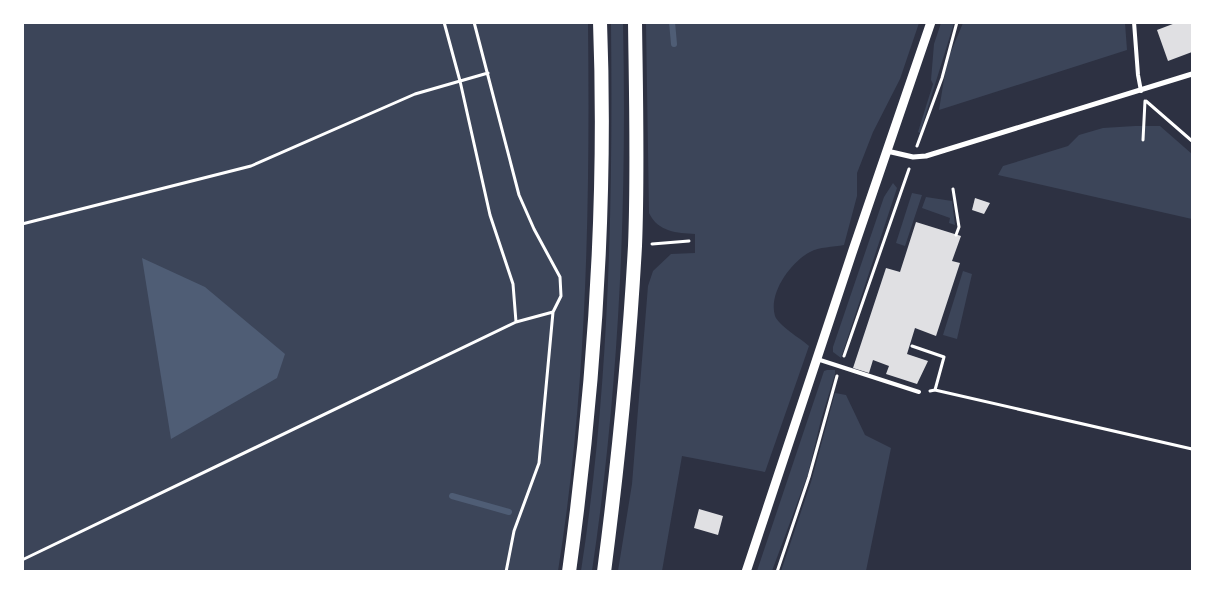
<svg xmlns="http://www.w3.org/2000/svg" width="1215" height="594" font-family="Poppins,sans-serif">
  <style>
    .green { fill: #3c4559 }
    .water { fill: #4f5d75 }
    .lines { fill: none; stroke-linecap: round; stroke-linejoin: round }
    .stream { stroke: #4f5d75; stroke-width: 6 }
    .building { fill: #e0e0e3 }
    .path { stroke: #fff; stroke-width: 3 }
    .service { stroke: #fff; stroke-width: 4 }
    .minor { stroke: #fff; stroke-width: 5 }
    .tertiary { stroke: #fff; stroke-width: 9 }
    .trunk { stroke: #fff; stroke-width: 14 }
  </style>
  <rect width="100%" height="100%" fill="#2d3142"/>
  <!-- green -->
  <path class="green" d="M 22,23 L 588,23 C 590,206 587,389 558,571 L 23,571 Z
    M 611,23 L 623,23 C 627,207 619,389 592,571 L 581,571 C 609,390 613,206 611,23 Z
    M 646,23 L 919,23 L 900,79 L 873,132 L 857,173 L 857,196 L 844,245 C 833,247 819,247 810,252 C 791,262 768,293 775,316 C 779,326 800,338 809,346 L 765,472 L 682,456 L 662,571 L 618,571 L 632,484 L 648,286 L 653,271 L 671,254 L 695,253 L 695,234 C 677,233 658,232 649,213 Z
    M 941,23 L 954,23 L 920,133 L 918,132 L 933,84 L 931,80 L 934,44 Z
    M 963,23 L 1125,23 L 1127,50 L 939,110 L 947,61 Z
    M 1135,126 L 1160,126 L 1192,154 L 1192,219 L 998,175 L 1003,166 L 1068,146 L 1079,135 L 1103,128 Z
    M 893,183 L 897,188 L 841,358 L 833,352 L 833,347 L 884,197 Z
    M 912,193 L 922,195 L 905,246 L 896,243 Z
    M 926,197 L 952,201 L 955,225 L 949,223 L 950,218 L 922,208 Z
    M 963,271 L 972,274 L 957,339 L 943,335 Z
    M 827,370 L 835,370 L 835,374 L 821,420 L 808,474 L 772,571 L 757,571 L 824,371 Z
    M 835,393 L 846,395 L 865,435 L 891,448 L 866,571 L 781,571 L 811,482 Z"/>
  <!-- water -->
  <path class="water" d="M 142,258 L 205,287 L 285,354 L 277,378 L 171,439 Z"/>
  <g class="lines">
    <!-- stream -->
    <path class="stream" d="M 672,22 L 674,44
      M 452,496 L 509,512"/>
  </g>
  <!-- building -->
  <path class="building" d="M 1178,22 L 1192,22 L 1192,52 L 1168,61 L 1157,30 Z
    M 975,198 L 990,203 L 984,214 L 972,210 Z
    M 916,222 L 961,236 L 952,261 L 960,263 L 936,336 L 915,328 L 907,354 L 928,361 L 917,384 L 886,374 L 889,366 L 873,360 L 869,373 L 853,368 L 886,268 L 900,272 Z
    M 699,509 L 723,516 L 718,535 L 694,528 Z"/>
  <g class="lines">
    <!-- path -->
    <path class="path" d="M 444,22 L 460,81 L 490,215 L 513,284 L 516,322
      M 474,22 L 519,195 L 534,229 L 560,277 L 561,296 L 553,312 L 539,463 L 514,531 L 506,572
      M 1146,101 L 1192,141
      M 1143,140 L 1145,101
      M 917,146 L 942,78 L 957,22
      M 953,189 L 959,227 L 956,235
      M 22,224 L 251,166 L 415,94 L 488,73
      M 652,244 L 689,241
      M 912,346 L 944,357 L 935,390
      M 844,356 L 909,169
      M 930,391 L 935,390 L 1192,449
      M 22,560 L 516,322 L 553,312
      M 777,572 L 809,477 L 837,376"/>
    <!-- service -->
    <path class="service" d="M 1134,22 L 1138,75 L 1141,91
      M 817,359 L 919,392"/>
    <!-- minor -->
    <path class="minor" d="M 887,151 L 913,157 L 926,156 L 1192,74"/>
    <!-- tertiary -->
    <path class="tertiary" d="M 746,572 L 853,250 L 931,22"/>
    <!-- trunk -->
    <path class="trunk" d="M 569,572 C 594,390 607,206 600,22
      M 604,572 C 618,464 629,355 635,246 C 638,172 636,97 635,22"/>
  </g>
  <!-- border -->
  <rect width="1215" height="594" fill="none" stroke="#ffffff" stroke-width="48"/>
</svg>
